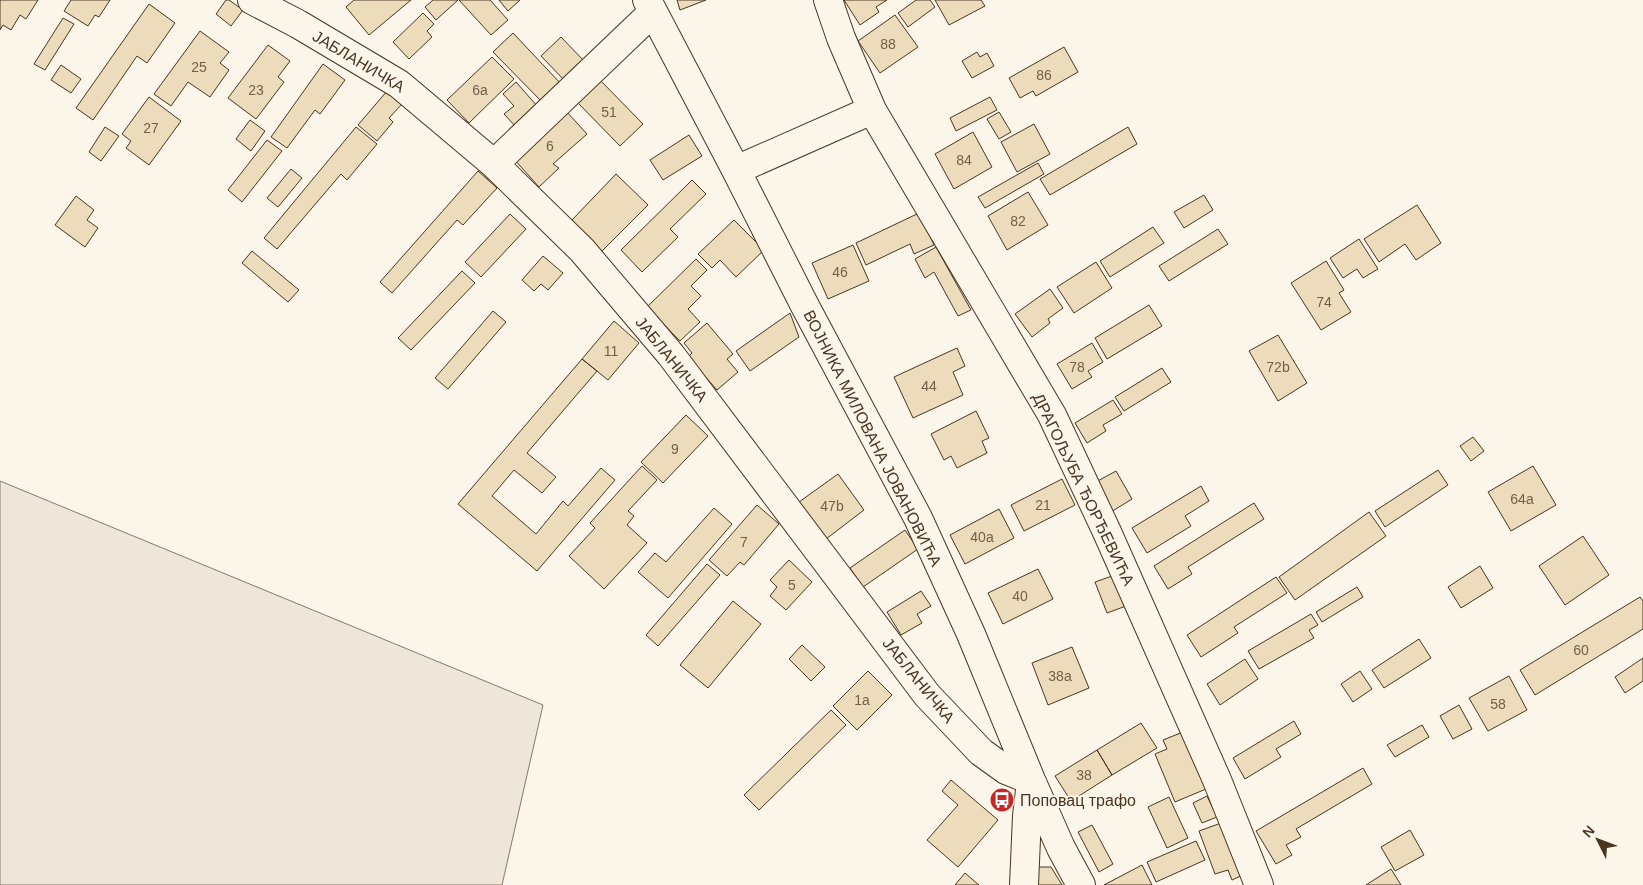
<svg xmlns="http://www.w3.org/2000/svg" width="1643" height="885" font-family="Arial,sans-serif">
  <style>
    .green { fill: #ede6d9; stroke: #887966 }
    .building { fill: #ecdcbc; stroke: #4a3520 }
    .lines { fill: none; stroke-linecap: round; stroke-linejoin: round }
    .minor-casing { stroke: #4a3520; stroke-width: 30 }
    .minor { stroke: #fbf6e9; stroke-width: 28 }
    .labels { text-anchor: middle; stroke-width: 4; stroke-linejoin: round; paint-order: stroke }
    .number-label { font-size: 14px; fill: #725f47 }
    .street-label { font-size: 16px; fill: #4a3520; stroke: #fbf6e9 }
    .poi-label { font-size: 16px; fill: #4a3520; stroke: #fbf6e9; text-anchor: start }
  </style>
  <rect width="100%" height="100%" fill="#fbf6e9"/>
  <!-- green -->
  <path class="green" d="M 0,481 L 543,705 L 502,885 L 0,885 Z"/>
  <!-- building -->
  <path class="building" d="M 0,0 L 38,0 L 26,19 L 20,15 L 11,30 L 3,25 L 0,30 Z
    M 71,0 L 110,0 L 99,17 L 95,15 L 88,26 L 64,11 Z
    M 226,0 L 229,0 L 243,10 L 231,26 L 216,14 Z
    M 354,0 L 411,0 L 369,35 L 346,7 Z
    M 433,0 L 458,0 L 436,20 L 425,7 Z
    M 459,0 L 490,0 L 508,20 L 491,35 Z
    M 499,0 L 520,0 L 508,11 Z
    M 677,0 L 706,0 L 680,10 Z
    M 844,0 L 887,0 L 876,7 L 879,12 L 860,25 Z
    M 916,0 L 930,0 L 935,7 L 908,27 L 898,13 Z
    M 935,0 L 981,0 L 985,6 L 949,25 Z
    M 149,4 L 175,23 L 147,63 L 137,56 L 93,120 L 76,108 Z
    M 423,13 L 434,24 L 427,31 L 432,37 L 409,59 L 393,42 Z
    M 895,15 L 918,47 L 880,73 L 858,41 Z
    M 63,18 L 74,24 L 45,70 L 34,64 Z
    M 200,31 L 229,52 L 220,63 L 229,70 L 210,97 L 188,82 L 171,106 L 154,94 Z
    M 513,33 L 562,85 L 543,103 L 493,52 Z
    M 561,37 L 585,62 L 565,81 L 541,56 Z
    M 268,45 L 290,61 L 278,77 L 284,82 L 256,119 L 228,98 Z
    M 1064,47 L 1078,72 L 1036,96 L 1033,91 L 1020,98 L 1009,78 Z
    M 977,52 L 980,57 L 987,53 L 994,66 L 972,78 L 962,61 Z
    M 492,57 L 514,79 L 469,123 L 447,100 Z
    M 323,64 L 345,80 L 320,114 L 315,110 L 287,148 L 271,137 Z
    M 61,65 L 81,79 L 71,93 L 51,80 Z
    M 599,79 L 643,124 L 620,146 L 576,101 Z
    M 516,82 L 538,107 L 516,127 L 504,114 L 514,106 L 503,94 Z
    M 387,91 L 402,104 L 389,118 L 393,122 L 377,141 L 358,125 Z
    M 149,97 L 181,121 L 149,165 L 126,148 L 131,141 L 122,134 Z
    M 990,97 L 997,110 L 956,131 L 950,118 Z
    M 566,111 L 587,134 L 553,164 L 559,168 L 539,187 L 514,159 Z
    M 999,112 L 1011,132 L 999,139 L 987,119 Z
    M 250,120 L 265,131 L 251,151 L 236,139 Z
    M 1034,124 L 1050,154 L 1017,172 L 1001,142 Z
    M 105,127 L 119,136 L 101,161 L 89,152 Z
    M 356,127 L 377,144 L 347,180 L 341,174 L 277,249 L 264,238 Z
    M 1128,127 L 1137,144 L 1050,195 L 1040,179 Z
    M 973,132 L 992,167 L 954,189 L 935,154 Z
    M 689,135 L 702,156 L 663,180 L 650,160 Z
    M 267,140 L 282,151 L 242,202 L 228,190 Z
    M 1038,163 L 1044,174 L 985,208 L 978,197 Z
    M 291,169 L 302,178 L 278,207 L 267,198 Z
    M 478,171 L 497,188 L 463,225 L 457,220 L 392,293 L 380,282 Z
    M 616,174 L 648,205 L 602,251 L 571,221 Z
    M 692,180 L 706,194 L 670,229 L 678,237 L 642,272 L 621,250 Z
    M 1028,192 L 1048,225 L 1007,250 L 988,216 Z
    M 1204,195 L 1213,210 L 1184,228 L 1174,212 Z
    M 76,196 L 94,210 L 87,220 L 98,228 L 85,247 L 55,225 Z
    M 1417,205 L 1441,243 L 1416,260 L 1405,244 L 1379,262 L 1364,239 Z
    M 919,213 L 934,245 L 914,254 L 910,244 L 866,265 L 856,243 Z
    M 510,214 L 526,229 L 481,277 L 465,262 Z
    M 734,220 L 764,250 L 736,277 L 720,260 L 712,268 L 698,254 Z
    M 1153,227 L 1164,243 L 1110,277 L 1100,261 Z
    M 1218,229 L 1228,244 L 1169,281 L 1159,266 Z
    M 1359,239 L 1378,269 L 1363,278 L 1357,269 L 1343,278 L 1330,258 Z
    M 853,245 L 869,281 L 828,299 L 812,263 Z
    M 936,247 L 971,310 L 958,316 L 934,272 L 925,278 L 915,259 Z
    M 252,251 L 299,290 L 288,302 L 242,263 Z
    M 543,256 L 563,273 L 548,290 L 541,284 L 534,291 L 522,280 Z
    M 696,259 L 707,270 L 691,286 L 701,296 L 688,309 L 700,322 L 680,341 L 647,307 Z
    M 1326,261 L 1344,290 L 1339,293 L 1351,312 L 1321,330 L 1291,283 Z
    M 1096,262 L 1112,288 L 1074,313 L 1057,287 Z
    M 462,271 L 475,283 L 411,350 L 398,338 Z
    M 1050,289 L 1063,308 L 1048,319 L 1050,323 L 1032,337 L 1015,314 Z
    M 1149,305 L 1162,326 L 1107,359 L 1095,338 Z
    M 493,311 L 506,322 L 448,389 L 435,378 Z
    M 790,313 L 799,337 L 750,371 L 736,351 Z
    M 614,321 L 639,343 L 608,380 L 582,359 Z
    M 707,323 L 733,354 L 727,359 L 738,372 L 717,390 L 688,357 L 692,353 L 684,343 Z
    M 1278,335 L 1307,383 L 1278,401 L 1249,351 Z
    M 1092,343 L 1103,362 L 1088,371 L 1092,377 L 1072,389 L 1057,364 Z
    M 957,348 L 965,366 L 953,372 L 963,395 L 913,418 L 894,377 Z
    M 582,359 L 597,371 L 527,453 L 556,477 L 542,493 L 514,470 L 492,496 L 536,534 L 563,501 L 568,506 L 601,468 L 615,480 L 537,571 L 458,504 Z
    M 1162,368 L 1171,382 L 1124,411 L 1115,397 Z
    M 1113,400 L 1122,414 L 1103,425 L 1106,431 L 1087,443 L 1075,423 Z
    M 976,411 L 989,438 L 982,441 L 987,453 L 957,468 L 951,456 L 944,460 L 931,434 Z
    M 686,415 L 708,436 L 663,483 L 641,462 Z
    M 1473,437 L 1484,451 L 1471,461 L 1460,446 Z
    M 642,466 L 657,480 L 628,511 L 634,516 L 627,525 L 647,543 L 604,589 L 569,556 L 595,528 L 590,523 Z
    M 1533,466 L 1556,505 L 1511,531 L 1488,492 Z
    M 1438,470 L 1448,485 L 1385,527 L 1375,511 Z
    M 1116,471 L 1132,499 L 1111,512 L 1094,483 Z
    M 838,474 L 864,510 L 826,539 L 799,502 Z
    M 1062,479 L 1075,505 L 1024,531 L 1011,505 Z
    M 1201,486 L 1209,501 L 1185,516 L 1191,526 L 1147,553 L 1132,528 Z
    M 1254,503 L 1264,519 L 1188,567 L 1192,574 L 1168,589 L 1154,566 Z
    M 757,505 L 779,524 L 744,565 L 740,562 L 727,576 L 709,560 Z
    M 714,508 L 732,524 L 668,598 L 638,572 L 655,553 L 666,562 Z
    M 999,509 L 1014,538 L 965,564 L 950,535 Z
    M 1369,512 L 1386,536 L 1295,600 L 1279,577 Z
    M 905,530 L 918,549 L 863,587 L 850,568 Z
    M 1583,536 L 1609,575 L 1565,605 L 1539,566 Z
    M 789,560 L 812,582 L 786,610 L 770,596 L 777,587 L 770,580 Z
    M 707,564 L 720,575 L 658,646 L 646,635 Z
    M 1480,566 L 1493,588 L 1461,608 L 1448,587 Z
    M 1038,569 L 1053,599 L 1003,624 L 988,593 Z
    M 1115,575 L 1126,606 L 1107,613 L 1095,582 Z
    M 1276,577 L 1287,593 L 1234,627 L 1238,633 L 1201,657 L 1187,635 Z
    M 1357,587 L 1363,597 L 1322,622 L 1316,612 Z
    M 921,591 L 931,606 L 917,614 L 922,623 L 901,635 L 887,612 Z
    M 1640,597 L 1643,601 L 1643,629 L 1535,695 L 1520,670 Z
    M 733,601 L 761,624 L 708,688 L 680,665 Z
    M 1311,614 L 1318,625 L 1309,630 L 1314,638 L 1259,669 L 1248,651 Z
    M 1419,639 L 1431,658 L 1384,688 L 1372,670 Z
    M 802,645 L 825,667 L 811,681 L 789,659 Z
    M 1072,647 L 1089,688 L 1048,705 L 1032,663 Z
    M 1643,658 L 1643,681 L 1625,693 L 1615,677 Z
    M 1245,659 L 1258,679 L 1220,705 L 1207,684 Z
    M 868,671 L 892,695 L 857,730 L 833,706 Z
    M 1360,671 L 1372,689 L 1353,702 L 1341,684 Z
    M 1509,676 L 1527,710 L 1488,731 L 1469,698 Z
    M 1459,705 L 1472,729 L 1453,739 L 1440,716 Z
    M 831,710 L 846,725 L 759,810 L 744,795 Z
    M 1294,721 L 1301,734 L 1276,749 L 1281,757 L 1245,779 L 1233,758 Z
    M 1141,723 L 1157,748 L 1112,775 L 1097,750 Z
    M 1422,725 L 1429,737 L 1395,757 L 1387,745 Z
    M 1183,732 L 1206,789 L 1175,802 L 1155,754 L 1167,749 L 1163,740 Z
    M 1097,750 L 1112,775 L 1071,801 L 1055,776 Z
    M 1363,768 L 1372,784 L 1296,829 L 1301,837 L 1286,845 L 1292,855 L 1276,864 L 1256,831 Z
    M 951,780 L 998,820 L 958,867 L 927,840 L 958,805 L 942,791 Z
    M 1207,796 L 1217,817 L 1202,823 L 1193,803 Z
    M 1169,797 L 1188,838 L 1167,848 L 1148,807 Z
    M 1224,822 L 1243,875 L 1232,880 L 1228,870 L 1215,874 L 1199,831 Z
    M 1092,825 L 1113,864 L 1099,872 L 1078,832 Z
    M 1410,830 L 1424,855 L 1395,871 L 1381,847 Z
    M 1196,841 L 1205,860 L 1156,882 L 1147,862 Z
    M 1142,865 L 1152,885 L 1104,885 Z
    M 1035,867 L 1051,867 L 1062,885 L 1035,885 Z
    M 1391,869 L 1401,885 L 1366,885 Z
    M 965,873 L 979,885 L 955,885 Z"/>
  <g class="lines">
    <defs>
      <path id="minor" d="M 252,0 L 298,24 L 399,84 L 494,164 L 582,250 L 671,355 L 927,695 L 981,752 L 1006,770 L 1031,780
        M 647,0 L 736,170 L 805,306 L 918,518 L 971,634 L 1031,780 L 1061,848 L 1081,885
        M 828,0 L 841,38 L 872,110 L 1052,415 L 1107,532 L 1217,780 L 1259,885
        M 494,164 L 653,12
        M 736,170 L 872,110
        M 1024,885 L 1027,816 L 1031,782"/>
    </defs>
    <!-- minor casing -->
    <use href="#minor" class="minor-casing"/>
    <!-- minor -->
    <use href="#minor" class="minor"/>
  </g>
  <!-- icons -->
  <defs>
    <symbol id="bus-disc" viewBox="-11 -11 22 22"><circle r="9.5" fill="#c62828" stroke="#fbf6e9"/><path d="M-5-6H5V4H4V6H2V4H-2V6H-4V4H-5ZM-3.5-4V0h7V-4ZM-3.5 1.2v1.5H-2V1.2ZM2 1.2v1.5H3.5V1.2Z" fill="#fff"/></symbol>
  </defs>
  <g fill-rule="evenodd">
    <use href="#bus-disc" x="988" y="786" width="28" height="28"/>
  </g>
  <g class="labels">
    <!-- number labels -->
    <g class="number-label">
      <text x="888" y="49">88</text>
      <text x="199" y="72">25</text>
      <text x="1044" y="80">86</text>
      <text x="256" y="95">23</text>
      <text x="480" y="95">6a</text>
      <text x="609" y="117">51</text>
      <text x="151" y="133">27</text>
      <text x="550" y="151">6</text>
      <text x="964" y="165">84</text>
      <text x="1018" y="226">82</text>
      <text x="840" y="277">46</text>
      <text x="1324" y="307">74</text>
      <text x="611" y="356">11</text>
      <text x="1077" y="372">78</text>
      <text x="1278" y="372">72b</text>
      <text x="929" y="391">44</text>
      <text x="675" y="454">9</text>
      <text x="1522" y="504">64a</text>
      <text x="1043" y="510">21</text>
      <text x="832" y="511">47b</text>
      <text x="982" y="542">40a</text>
      <text x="744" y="547">7</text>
      <text x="792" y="590">5</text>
      <text x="1020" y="601">40</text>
      <text x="1581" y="655">60</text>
      <text x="1060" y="681">38a</text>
      <text x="862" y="705">1a</text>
      <text x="1498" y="709">58</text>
      <text x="1084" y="780">38</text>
    </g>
    <!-- street labels -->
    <g class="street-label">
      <text transform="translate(359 61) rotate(31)" y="6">ЈАБЛАНИЧКА</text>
      <text transform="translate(672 359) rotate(51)" y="6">ЈАБЛАНИЧКА</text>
      <text transform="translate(873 438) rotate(63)" y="6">ВОЈНИКА МИЛОВАНА ЈОВАНОВИЋА</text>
      <text transform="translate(1084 489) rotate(64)" y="6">ДРАГОЉУБА ЂОРЂЕВИЋА</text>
      <text transform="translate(919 680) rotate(51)" y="6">ЈАБЛАНИЧКА</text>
    </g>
    <!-- poi labels -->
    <g class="poi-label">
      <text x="1020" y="806">Поповац трафо</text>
    </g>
  </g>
  <!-- north arrow -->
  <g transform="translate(1598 840) rotate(312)" stroke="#fbf6e9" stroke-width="4" paint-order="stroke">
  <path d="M0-4L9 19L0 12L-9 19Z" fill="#4a3520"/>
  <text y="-8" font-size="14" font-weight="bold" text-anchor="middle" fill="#4a3520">N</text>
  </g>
</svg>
